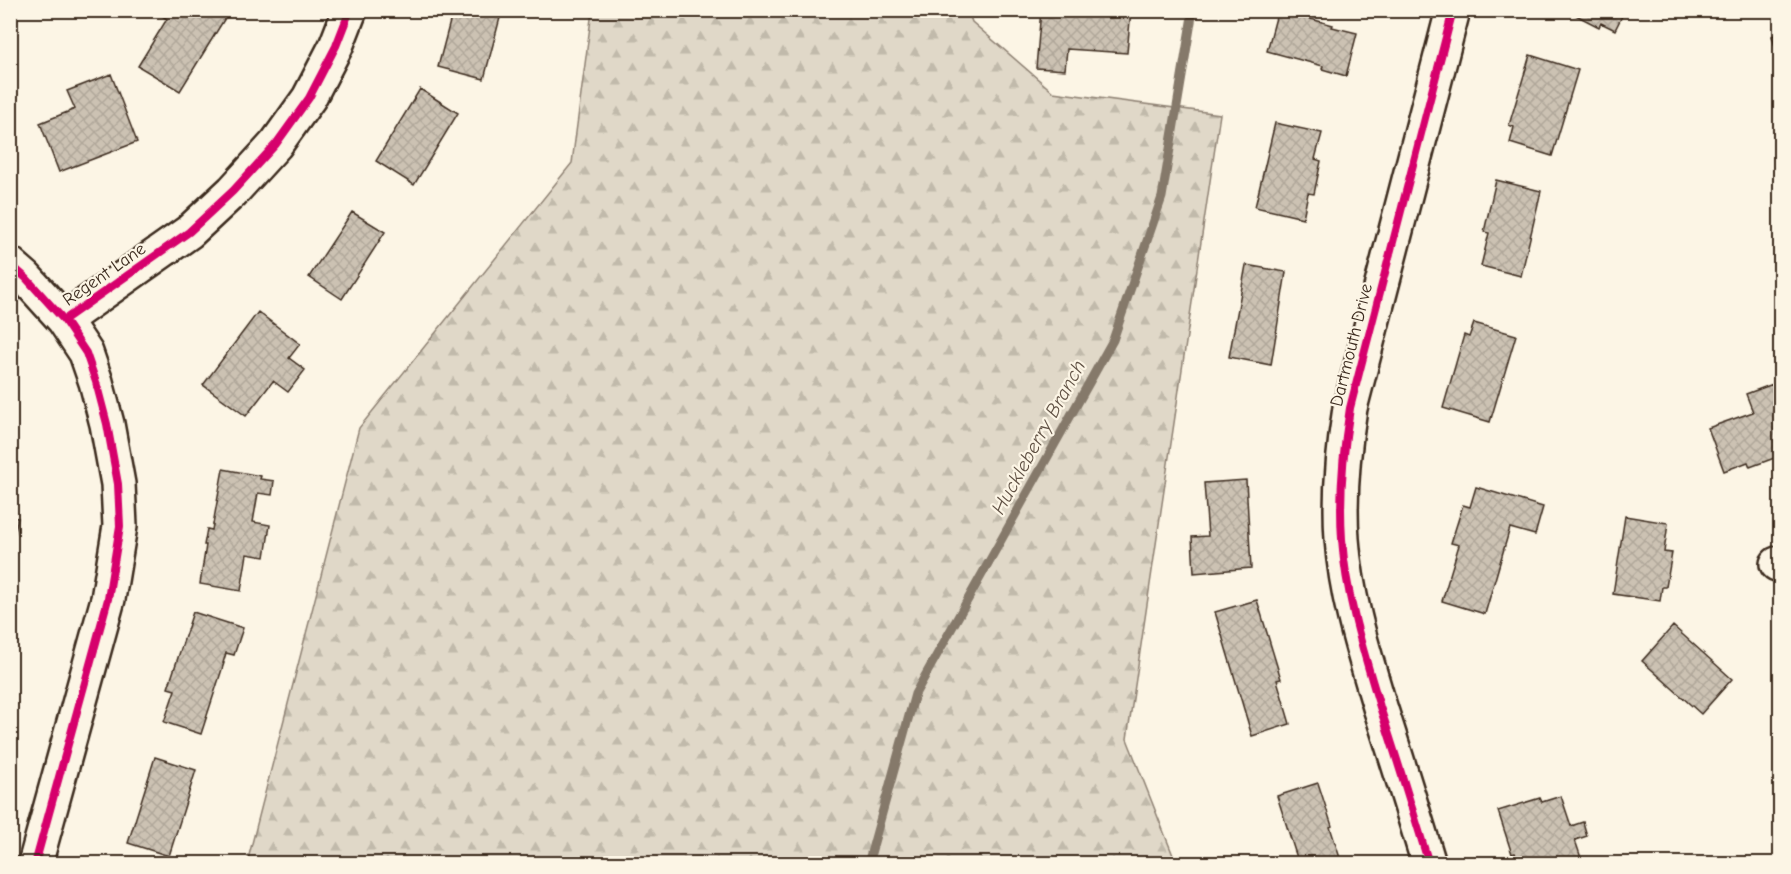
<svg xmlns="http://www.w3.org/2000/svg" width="1791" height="874" font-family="'Comic Neue',sans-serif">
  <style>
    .forest { fill: url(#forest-firs); stroke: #8e8173; stroke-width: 1.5 }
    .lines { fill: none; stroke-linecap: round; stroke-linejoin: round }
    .stream { stroke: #85796b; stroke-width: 9 }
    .building { fill: url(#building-cross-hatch); stroke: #3b2a1e; stroke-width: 1.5 }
    .street-casing { stroke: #3b2a1e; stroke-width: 38 }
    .street { stroke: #fcf5e5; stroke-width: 33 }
    .cycleway-casing { stroke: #fcf5e5; stroke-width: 11 }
    .cycleway { stroke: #d6006c; stroke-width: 8 }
    .labels { text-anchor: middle; stroke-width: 4.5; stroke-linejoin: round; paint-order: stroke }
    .street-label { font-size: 18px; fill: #3b2a1e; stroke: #fcf5e5 }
    .water-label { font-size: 20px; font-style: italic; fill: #605144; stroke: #fcf5e5 }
  </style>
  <defs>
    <pattern id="forest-firs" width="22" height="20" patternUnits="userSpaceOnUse" patternTransform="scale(1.5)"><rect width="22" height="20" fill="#e0d8c8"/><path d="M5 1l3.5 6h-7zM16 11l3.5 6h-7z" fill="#c1baab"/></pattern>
    <pattern id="building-cross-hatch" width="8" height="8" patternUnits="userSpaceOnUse" patternTransform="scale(1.5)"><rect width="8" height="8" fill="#ccc2b3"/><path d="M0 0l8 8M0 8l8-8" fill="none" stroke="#b0a79a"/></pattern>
  </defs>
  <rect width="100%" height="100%" fill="#fcf5e5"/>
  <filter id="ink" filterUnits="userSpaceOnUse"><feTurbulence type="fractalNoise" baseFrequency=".0167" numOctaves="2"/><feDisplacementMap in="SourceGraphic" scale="12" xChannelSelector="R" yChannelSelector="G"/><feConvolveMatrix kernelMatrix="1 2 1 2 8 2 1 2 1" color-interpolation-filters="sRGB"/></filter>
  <g filter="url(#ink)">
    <!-- forest -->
    <path class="forest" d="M 592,11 L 968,11 L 972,22 L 1053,92 L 1220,114 L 1127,739 L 1176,863 L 247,863 L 359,428 L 572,163 Z"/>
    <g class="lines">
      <!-- stream -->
      <path class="stream" d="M 868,864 L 915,694 L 1113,340 L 1162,197 L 1193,10"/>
    </g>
    <!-- building -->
    <path class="building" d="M 153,10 L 230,10 L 180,91 L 138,66 L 167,19 Z
      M 453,10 L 502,10 L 484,79 L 438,67 Z
      M 1041,10 L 1131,10 L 1127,53 L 1067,49 L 1065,70 L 1036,68 Z
      M 1278,10 L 1333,25 L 1332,27 L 1357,33 L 1346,76 L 1322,69 L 1323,66 L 1267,51 Z
      M 1566,10 L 1625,10 L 1615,30 L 1601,23 L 1599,27 Z
      M 1780,33 L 1780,64 L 1772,36 Z
      M 1530,55 L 1578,70 L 1552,156 L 1510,143 L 1514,127 L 1509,125 Z
      M 111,74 L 137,142 L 59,172 L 40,123 L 75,109 L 67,91 Z
      M 420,89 L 458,113 L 414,185 L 376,161 Z
      M 1275,123 L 1322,133 L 1315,159 L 1321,161 L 1314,194 L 1308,193 L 1303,218 L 1255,207 Z
      M 1496,180 L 1541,191 L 1521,276 L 1481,266 L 1489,233 L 1484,232 Z
      M 352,212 L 385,232 L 342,299 L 309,277 Z
      M 1246,265 L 1286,272 L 1271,365 L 1229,357 Z
      M 258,312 L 300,344 L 289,358 L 305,370 L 288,392 L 273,381 L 246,416 L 203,385 Z
      M 1474,323 L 1516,335 L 1490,422 L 1443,408 L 1464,335 L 1469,337 Z
      M 1773,384 L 1778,398 L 1780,397 L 1780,456 L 1750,467 L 1748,462 L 1724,471 L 1708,428 L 1753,412 L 1746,394 Z
      M 223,469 L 261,476 L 260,479 L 274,481 L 272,495 L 258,493 L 253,522 L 270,525 L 265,557 L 247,554 L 241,591 L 200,584 L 206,545 L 204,545 L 207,529 L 212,530 Z
      M 1246,480 L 1251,568 L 1194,573 L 1192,537 L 1208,536 L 1204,483 Z
      M 1476,487 L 1543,507 L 1535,535 L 1510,528 L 1485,614 L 1442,601 L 1459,545 L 1451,543 L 1463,505 L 1470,507 Z
      M 1625,516 L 1668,523 L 1664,552 L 1672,553 L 1666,587 L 1662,587 L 1660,601 L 1613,594 Z
      M 10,517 L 18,518 L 10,554 Z
      M 1257,600 L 1281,679 L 1277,680 L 1290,724 L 1252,736 L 1215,612 Z
      M 193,612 L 243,628 L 234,655 L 226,653 L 223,663 L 224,663 L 201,734 L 164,722 L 175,690 L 168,688 Z
      M 1673,626 L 1732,679 L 1701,714 L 1642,661 Z
      M 155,757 L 196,770 L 169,856 L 128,843 Z
      M 1318,783 L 1332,826 L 1330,827 L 1340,858 L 1322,864 L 1299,864 L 1277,796 Z
      M 1561,796 L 1571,826 L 1583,822 L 1587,836 L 1575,840 L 1582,861 L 1575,864 L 1519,864 L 1515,853 L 1512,854 L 1498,811 L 1540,798 L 1542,802 Z"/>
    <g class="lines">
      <defs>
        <path id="street" d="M 10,264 L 26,278 L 64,320 L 86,353 L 96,382 L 107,424 L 118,484 L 120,526 L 108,599 L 35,864
          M 64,320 L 189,232 L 233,191 L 276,144 L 309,98 L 336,46 L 350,10
          M 1777,564 L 1780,563
          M 1429,864 C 1413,811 1397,759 1380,707 C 1364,653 1346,597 1342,539 C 1339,495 1343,452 1350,408 L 1453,10"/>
      </defs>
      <!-- street casing -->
      <use href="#street" class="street-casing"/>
      <!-- street -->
      <use href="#street" class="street"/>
      <defs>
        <path id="cycleway" d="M 10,264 L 26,278 L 64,320 L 86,353 L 96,382 L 107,424 L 118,484 L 120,526 L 108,599 L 35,864
          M 64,320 L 189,232 L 233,191 L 276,144 L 309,98 L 336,46 L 350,10
          M 1429,864 C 1413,811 1397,759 1380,707 C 1364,653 1346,597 1342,539 C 1339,495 1343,452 1350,408 L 1453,10"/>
      </defs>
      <!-- cycleway casing -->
      <use href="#cycleway" class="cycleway-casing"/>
      <!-- cycleway -->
      <use href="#cycleway" class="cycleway"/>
    </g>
  </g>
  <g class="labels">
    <!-- street labels -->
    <g class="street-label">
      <text transform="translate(104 274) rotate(-35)" y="6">Regent Lane</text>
      <text transform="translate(1351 345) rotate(-76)" y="6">Dartmouth Drive</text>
    </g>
    <!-- water labels -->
    <g class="water-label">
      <text transform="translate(1038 437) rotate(-61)" y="7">Huckleberry Branch</text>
    </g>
  </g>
  <!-- margin -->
  <rect width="1791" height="874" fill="none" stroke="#fcf5e5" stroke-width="36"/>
  <rect x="18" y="18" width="1755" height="838" fill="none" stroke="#3b2a1e" stroke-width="2" filter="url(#ink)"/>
</svg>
